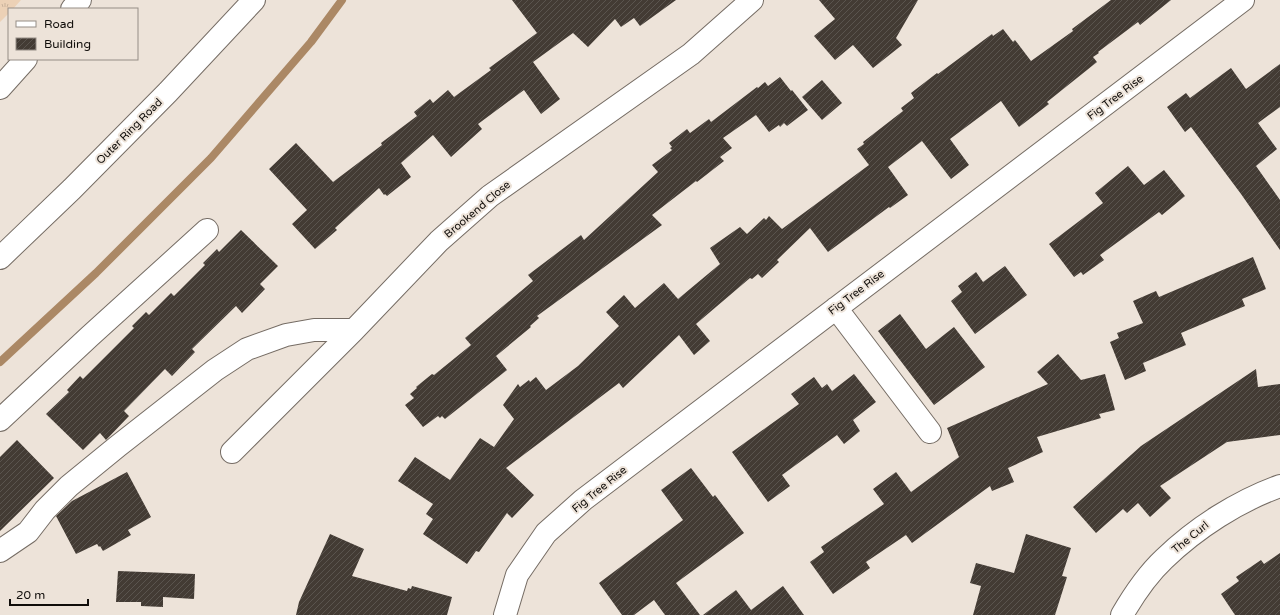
<svg xmlns="http://www.w3.org/2000/svg" width="1280" height="615" font-family="'Varela Round',sans-serif">
  <style>
    .grass { fill: url(#grass-tufts) }
    .lines { fill: none; stroke-linecap: round; stroke-linejoin: round }
    .stream { stroke: #ab8865; stroke-width: 8 }
    .building { fill: url(#building-hatch) }
    .street-casing { stroke: #756c64; stroke-width: 24 }
    .highway-casing { stroke: #756c64; stroke-width: 24 }
    .street { stroke: #fff; stroke-width: 22 }
    .highway { stroke: #fff; stroke-width: 22 }
    .labels { text-anchor: middle; stroke-width: 4; stroke-linejoin: round; paint-order: stroke }
    .street-label { font-size: 11px; fill: #100d0a; stroke: #ede3d9 }
  </style>
  <defs>
    <pattern id="grass-tufts" width="24" height="20" patternUnits="userSpaceOnUse"><rect width="24" height="20" fill="#ecd1b6"/><path d="M3 7l-1-3M5 7V3M7 7l1-3M15 17l-1-3M17 17v-4M19 17l1-3" fill="none" stroke="#c9b29b"/></pattern>
    <pattern id="building-hatch" width="6" height="6" patternUnits="userSpaceOnUse"><rect width="6" height="6" fill="#433b34"/><path d="M-1 1l2-2M0 6l6-6M5 7l2-2" fill="none" stroke="#5a544e"/></pattern>
  </defs>
  <rect width="100%" height="100%" fill="#ede3d9"/>
  <!-- grass -->
  <path class="grass" d="M 0,0 L 21,0 L 13,9 L 9,9 L 9,13 L 0,22 Z"/>
  <g class="lines">
    <!-- stream -->
    <path class="stream" d="M 0,362 L 96,273 L 211,158 L 311,42 L 342,0"/>
  </g>
  <!-- building -->
  <path class="building" d="M 512,0 L 676,0 L 640,26 L 634,18 L 621,27 L 615,19 L 588,47 L 573,33 L 533,62 L 560,99 L 541,114 L 524,90 L 478,124 L 482,129 L 451,157 L 433,135 L 401,163 L 411,177 L 387,196 L 385,194 L 384,195 L 379,188 L 335,228 L 337,230 L 315,249 L 292,224 L 307,210 L 269,169 L 296,143 L 333,182 L 382,145 L 381,143 L 417,116 L 414,112 L 430,99 L 433,103 L 448,90 L 454,97 L 491,70 L 489,68 L 537,33 Z
    M 819,0 L 918,0 L 896,38 L 902,45 L 873,68 L 853,45 L 835,60 L 814,36 L 835,19 Z
    M 1111,0 L 1171,0 L 1140,25 L 1138,22 L 1098,52 L 1099,53 L 1093,57 L 1097,62 L 1047,102 L 1049,104 L 1019,127 L 1001,101 L 950,139 L 969,165 L 951,179 L 922,141 L 888,167 L 908,195 L 890,208 L 889,207 L 828,252 L 810,228 L 777,260 L 779,262 L 762,278 L 758,274 L 752,279 L 750,278 L 696,324 L 710,341 L 694,355 L 679,335 L 623,388 L 619,383 L 506,468 L 534,495 L 512,518 L 507,513 L 479,552 L 476,551 L 467,564 L 423,534 L 433,519 L 426,514 L 433,504 L 398,481 L 415,457 L 450,480 L 480,438 L 494,447 L 514,419 L 503,405 L 518,384 L 520,387 L 529,380 L 530,382 L 536,377 L 546,390 L 578,366 L 619,326 L 606,312 L 624,295 L 635,308 L 664,283 L 678,299 L 720,264 L 710,248 L 740,227 L 747,234 L 764,218 L 766,220 L 769,216 L 782,229 L 869,165 L 857,149 L 864,144 L 863,142 L 903,111 L 901,108 L 914,98 L 911,93 L 937,73 L 938,74 L 992,34 L 993,36 L 1003,29 L 1013,42 L 1015,40 L 1031,61 L 1073,31 L 1072,29 Z
    M 1280,64 L 1280,107 L 1258,123 L 1277,149 L 1256,166 L 1280,200 L 1280,250 L 1241,194 L 1191,127 L 1185,132 L 1167,107 L 1186,93 L 1190,98 L 1231,68 L 1246,89 Z
    M 780,77 L 791,91 L 792,90 L 808,110 L 787,126 L 784,123 L 780,127 L 779,125 L 769,132 L 756,115 L 723,138 L 732,148 L 720,157 L 724,161 L 697,182 L 696,181 L 652,215 L 662,225 L 537,316 L 539,318 L 530,326 L 531,327 L 496,356 L 507,370 L 445,419 L 442,416 L 440,418 L 438,416 L 423,427 L 405,405 L 414,398 L 410,394 L 417,388 L 416,387 L 432,374 L 434,375 L 471,345 L 465,338 L 533,281 L 528,275 L 581,235 L 584,240 L 658,172 L 652,165 L 672,150 L 670,148 L 672,147 L 669,143 L 687,129 L 690,133 L 709,119 L 711,122 L 757,87 L 758,88 L 765,82 L 768,86 Z
    M 822,80 L 842,103 L 822,120 L 802,97 Z
    M 1128,166 L 1144,185 L 1164,170 L 1185,196 L 1162,215 L 1159,212 L 1100,255 L 1104,260 L 1083,275 L 1081,272 L 1074,277 L 1049,244 L 1103,203 L 1095,193 Z
    M 241,230 L 278,266 L 260,284 L 265,289 L 242,313 L 236,306 L 192,349 L 195,352 L 172,376 L 165,369 L 124,411 L 129,416 L 106,440 L 100,433 L 83,450 L 46,414 L 69,392 L 67,390 L 80,376 L 83,379 L 134,328 L 132,326 L 146,312 L 149,315 L 171,293 L 174,296 L 205,265 L 203,263 L 217,249 L 219,252 Z
    M 1253,257 L 1266,289 L 1242,299 L 1245,306 L 1181,333 L 1186,345 L 1143,363 L 1146,371 L 1125,380 L 1110,342 L 1119,338 L 1117,333 L 1143,323 L 1133,301 L 1156,291 L 1159,297 Z
    M 1005,266 L 1027,295 L 975,334 L 951,301 L 962,292 L 958,286 L 976,272 L 983,282 Z
    M 900,314 L 926,349 L 954,327 L 985,367 L 934,405 L 878,331 Z
    M 1058,354 L 1081,380 L 1105,374 L 1115,410 L 1099,414 L 1101,418 L 1037,437 L 1043,452 L 1008,468 L 1014,482 L 992,491 L 990,486 L 912,543 L 906,535 L 866,562 L 870,568 L 833,594 L 810,562 L 824,552 L 821,547 L 884,504 L 873,489 L 896,472 L 911,492 L 959,457 L 947,428 L 1048,384 L 1037,372 Z
    M 1256,369 L 1258,387 L 1280,384 L 1280,435 L 1227,442 L 1160,486 L 1171,498 L 1150,517 L 1138,503 L 1127,513 L 1123,509 L 1096,533 L 1073,507 L 1141,446 Z
    M 854,374 L 876,402 L 853,420 L 860,431 L 844,444 L 837,435 L 782,475 L 790,486 L 768,502 L 732,452 L 799,404 L 791,394 L 814,377 L 822,388 L 827,384 L 832,391 Z
    M 17,440 L 54,478 L 0,531 L 0,457 Z
    M 691,468 L 713,497 L 715,495 L 744,533 L 676,583 L 700,615 L 665,615 L 654,600 L 634,615 L 622,615 L 599,583 L 683,520 L 661,490 Z
    M 127,472 L 151,517 L 128,530 L 131,535 L 103,551 L 100,546 L 99,547 L 97,544 L 76,554 L 56,516 L 72,501 Z
    M 330,534 L 364,549 L 352,576 L 407,591 L 408,588 L 411,589 L 412,586 L 452,597 L 447,615 L 296,615 L 299,602 Z
    M 1026,534 L 1071,548 L 1062,576 L 1067,577 L 1055,615 L 973,615 L 981,586 L 970,583 L 976,563 L 1014,573 Z
    M 1280,553 L 1280,615 L 1235,615 L 1221,594 L 1239,581 L 1236,577 L 1261,560 L 1264,564 Z
    M 118,571 L 195,574 L 194,599 L 163,597 L 163,607 L 141,606 L 141,602 L 116,602 Z
    M 783,586 L 804,615 L 703,615 L 736,590 L 751,610 Z"/>
  <g class="lines">
    <defs>
      <path id="street" d="M 836,308 L 930,432
        M 0,420 L 90,336 L 207,230
        M 232,452 L 354,330 L 439,241 L 490,196 L 691,54 L 752,0
        M 0,551 L 28,532 L 45,510 L 69,486 L 118,446 L 215,370 L 247,349 L 286,335 L 314,330 L 354,330
        M 505,615 L 517,575 L 546,533 L 583,500 L 1243,0
        M 1122,615 C 1133,596 1148,574 1164,559 C 1196,528 1238,501 1280,486"/>
      <path id="highway" d="M 72,9 L 80,0
        M 0,88 L 26,59
        M 0,258 L 72,189 L 168,92 L 254,0"/>
    </defs>
    <!-- street casing -->
    <use href="#street" class="street-casing"/>
    <!-- highway casing -->
    <use href="#highway" class="highway-casing"/>
    <!-- street -->
    <use href="#street" class="street"/>
    <!-- highway -->
    <use href="#highway" class="highway"/>
  </g>
  <g class="labels">
    <!-- street labels -->
    <g class="street-label">
      <text transform="translate(1115 97) rotate(-37)" y="4">Fig Tree Rise</text>
      <text transform="translate(129 131) rotate(-45)" y="4">Outer Ring Road</text>
      <text transform="translate(477 209) rotate(-40)" y="4">Brookend Close</text>
      <text transform="translate(856 292) rotate(-37)" y="4">Fig Tree Rise</text>
      <text transform="translate(599 489) rotate(-39)" y="4">Fig Tree Rise</text>
      <text transform="translate(1190 537) rotate(-39)" y="4">The Curl</text>
    </g>
  </g>
  <!-- legend -->
  <rect x="8" y="8" width="130" height="52" fill="#ede3d9" stroke="#958d86"/>
  <rect x="16" y="21" width="20" height="6" fill="#ffffff" stroke="#958d86"/>
  <text x="44" y="28" font-size="12" fill="#100d0a">Road</text>
  <rect x="16" y="38" width="20" height="12" fill="url(#building-hatch)" stroke="#958d86"/>
  <text x="44" y="48" font-size="12" fill="#100d0a">Building</text>
  <!-- scale -->
  <path d="M10 599v6h78v-6" fill="none" stroke="#100d0a" stroke-width="2"/>
  <text x="16" y="599" font-size="12" fill="#100d0a" stroke="#ede3d9" stroke-width="3" paint-order="stroke">20 m</text>
</svg>
